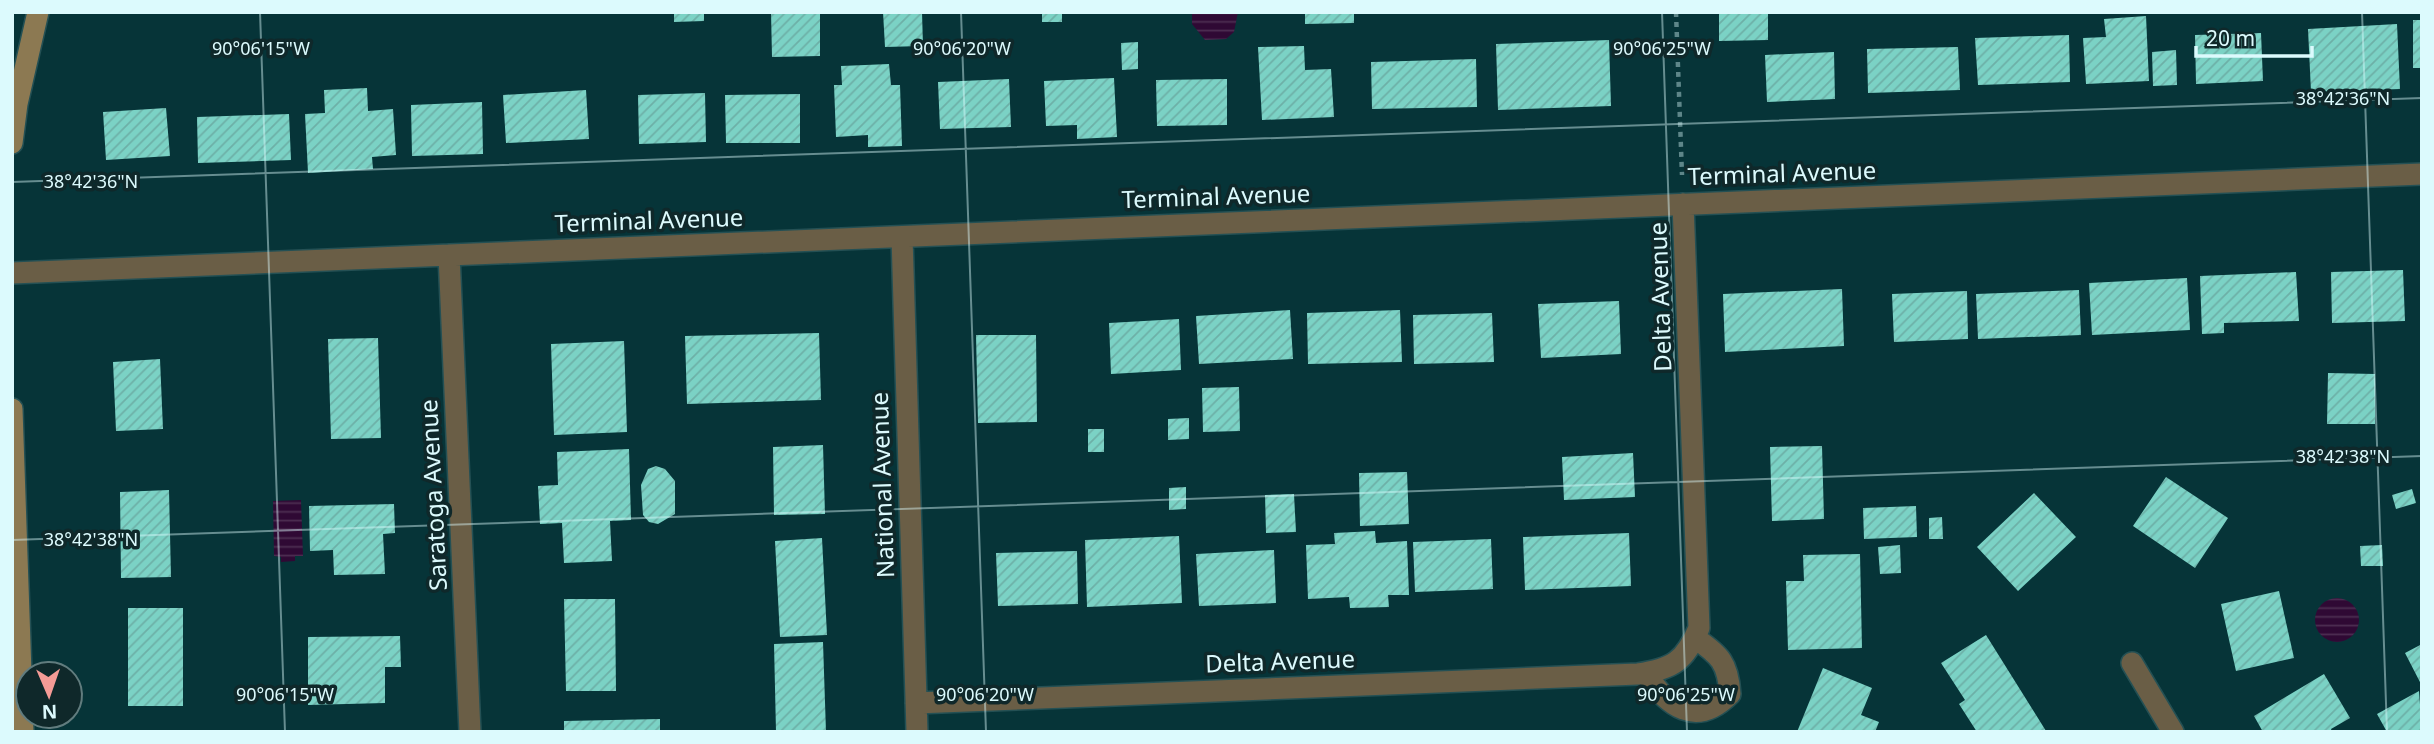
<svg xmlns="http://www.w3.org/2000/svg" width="2434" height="744" font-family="'Noto Sans',sans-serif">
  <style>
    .water { fill: url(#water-rules) }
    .building { fill: url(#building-hatch) }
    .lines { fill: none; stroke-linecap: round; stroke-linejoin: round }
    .minor-casing { stroke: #245054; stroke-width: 24 }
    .secondary-casing { stroke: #245054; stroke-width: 24 }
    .path { stroke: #5e8689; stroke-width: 4.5; stroke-dasharray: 5 5; stroke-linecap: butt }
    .minor { stroke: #6a5e46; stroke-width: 21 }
    .secondary { stroke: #8c7952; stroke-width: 21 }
    .ticks { fill: none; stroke: #dcfafd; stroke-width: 2; stroke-opacity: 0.45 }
    .labels { text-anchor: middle; stroke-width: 7; stroke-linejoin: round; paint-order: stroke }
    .street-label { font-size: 24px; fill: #dcfafd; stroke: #0f282a }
    .ticks-label { font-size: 18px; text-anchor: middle; fill: #dcfafd; stroke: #0f282a; stroke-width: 7; stroke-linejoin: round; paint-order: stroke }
  </style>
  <defs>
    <pattern id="water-rules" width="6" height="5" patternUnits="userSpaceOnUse" patternTransform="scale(1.75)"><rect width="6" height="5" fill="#2f0934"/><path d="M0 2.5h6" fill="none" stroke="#4d2e52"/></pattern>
    <pattern id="building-hatch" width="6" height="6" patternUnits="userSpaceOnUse" patternTransform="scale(1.75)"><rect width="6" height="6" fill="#7bd2c5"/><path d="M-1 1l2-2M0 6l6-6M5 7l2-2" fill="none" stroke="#6db0a7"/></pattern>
  </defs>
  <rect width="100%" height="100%" fill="#063438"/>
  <!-- water -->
  <path class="water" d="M 1192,12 L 1238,12 L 1234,32 L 1226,39 L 1205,40 L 1192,24 Z
    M 301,500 L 303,556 L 295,556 L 295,561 L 281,562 L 281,557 L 274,556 L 273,501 Z
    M2315 620a22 22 0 1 1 44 0a22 22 0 1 1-44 0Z"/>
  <!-- building -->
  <path class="building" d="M 674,12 L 704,12 L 704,21 L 674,22 Z
    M 771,12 L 820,12 L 820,56 L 772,57 Z
    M 883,12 L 922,12 L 923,46 L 885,47 Z
    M 1042,12 L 1062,12 L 1062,22 L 1042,22 Z
    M 1305,12 L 1354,12 L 1354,23 L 1305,24 Z
    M 1719,12 L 1768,12 L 1768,40 L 1719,41 Z
    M 2146,16 L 2149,81 L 2086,84 L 2083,38 L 2106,37 L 2104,19 Z
    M 2413,20 L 2422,20 L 2422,68 L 2413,68 Z
    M 2397,24 L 2400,89 L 2311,92 L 2308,29 Z
    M 2261,33 L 2263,81 L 2196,84 L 2195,35 Z
    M 2069,35 L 2070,82 L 1978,85 L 1975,38 Z
    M 1609,40 L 1611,106 L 1498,110 L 1496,44 Z
    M 1138,42 L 1138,69 L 1122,70 L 1121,43 Z
    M 1304,46 L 1305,70 L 1331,69 L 1334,117 L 1262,120 L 1258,47 Z
    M 1958,47 L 1960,90 L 1868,93 L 1867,49 Z
    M 2176,50 L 2177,85 L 2153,86 L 2152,52 Z
    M 1834,52 L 1835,99 L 1767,102 L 1765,55 Z
    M 1476,59 L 1477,107 L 1372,109 L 1371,62 Z
    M 889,64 L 891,85 L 900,85 L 902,146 L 868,147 L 868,135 L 836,137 L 834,85 L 842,85 L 841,66 Z
    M 1114,78 L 1117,137 L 1077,139 L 1077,125 L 1046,126 L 1044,81 Z
    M 1009,79 L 1011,127 L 940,129 L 938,82 Z
    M 1227,79 L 1227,125 L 1157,126 L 1156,80 Z
    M 367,88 L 368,111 L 393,109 L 396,155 L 372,157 L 373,169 L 308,173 L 305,114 L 325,113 L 324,90 Z
    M 586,90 L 589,139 L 506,143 L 503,95 Z
    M 705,93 L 706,142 L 639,144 L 638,95 Z
    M 800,94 L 800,143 L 726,143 L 725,95 Z
    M 482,102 L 483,154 L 412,156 L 411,105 Z
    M 166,108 L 170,156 L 106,160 L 103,112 Z
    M 289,114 L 291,160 L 198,163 L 197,117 Z
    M 2403,270 L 2405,321 L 2332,323 L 2331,272 Z
    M 2296,272 L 2299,321 L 2224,323 L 2224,333 L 2202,334 L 2200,276 Z
    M 2187,278 L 2190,330 L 2092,335 L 2089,283 Z
    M 1842,289 L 1844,346 L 1725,352 L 1723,294 Z
    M 2079,290 L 2081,335 L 1978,339 L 1976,294 Z
    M 1967,291 L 1968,339 L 1894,342 L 1892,294 Z
    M 1619,301 L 1621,354 L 1541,358 L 1538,304 Z
    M 1290,310 L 1293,359 L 1199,364 L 1196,316 Z
    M 1400,310 L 1402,362 L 1308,364 L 1307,313 Z
    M 1492,313 L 1494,362 L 1414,364 L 1413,315 Z
    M 1179,319 L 1181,370 L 1111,374 L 1109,323 Z
    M 819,333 L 821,400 L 687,404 L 685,336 Z
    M 976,335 L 1036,335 L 1037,422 L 978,423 Z
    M 378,338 L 381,438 L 331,439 L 328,339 Z
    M 624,341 L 627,432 L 554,435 L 551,344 Z
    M 160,359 L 163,429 L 116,431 L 113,362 Z
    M 2328,373 L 2375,374 L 2375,424 L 2327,424 Z
    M 1239,387 L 1240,431 L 1203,432 L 1202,388 Z
    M 1189,418 L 1189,439 L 1168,440 L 1168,419 Z
    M 1088,429 L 1104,429 L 1104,452 L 1088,452 Z
    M 823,445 L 825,514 L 774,515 L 773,447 Z
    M 1822,446 L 1824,519 L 1772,521 L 1770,447 Z
    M 629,449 L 631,520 L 610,521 L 612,561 L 564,563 L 562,523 L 540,524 L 538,486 L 558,485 L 557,452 Z
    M 1633,453 L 1635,497 L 1564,500 L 1562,457 Z
    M 656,466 L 665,469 L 675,481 L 675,514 L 658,524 L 649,522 L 643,515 L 641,485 L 648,469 Z
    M 1407,472 L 1409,524 L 1360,526 L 1359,473 Z
    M 2166,477 L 2228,518 L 2195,568 L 2133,526 Z
    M 1186,487 L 1186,509 L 1169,510 L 1169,488 Z
    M 2412,489 L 2416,503 L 2396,509 L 2392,495 Z
    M 169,490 L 171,577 L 121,578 L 120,492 Z
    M 2034,493 L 2076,537 L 2018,591 L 1977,547 Z
    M 1294,494 L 1296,532 L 1266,533 L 1265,495 Z
    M 394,504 L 395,533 L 383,534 L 385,574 L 334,575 L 333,550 L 310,551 L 309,506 Z
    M 1916,506 L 1917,537 L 1864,539 L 1863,508 Z
    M 1942,517 L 1943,539 L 1929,539 L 1929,518 Z
    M 1375,531 L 1376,543 L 1407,541 L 1409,595 L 1388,595 L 1389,607 L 1350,608 L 1349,597 L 1308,599 L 1306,545 L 1335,544 L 1334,533 Z
    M 1629,533 L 1631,586 L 1525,590 L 1523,537 Z
    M 1179,536 L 1182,603 L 1087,607 L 1085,540 Z
    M 822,538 L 827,635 L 780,637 L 775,541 Z
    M 1491,539 L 1493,589 L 1415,592 L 1413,542 Z
    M 1900,545 L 1901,573 L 1880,574 L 1878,547 Z
    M 2382,545 L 2383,566 L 2361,566 L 2360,546 Z
    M 1274,550 L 1276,603 L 1199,606 L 1196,554 Z
    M 1077,551 L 1078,604 L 998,606 L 996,553 Z
    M 1860,554 L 1862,648 L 1788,650 L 1786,581 L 1804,581 L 1803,555 Z
    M 2279,591 L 2294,658 L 2236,671 L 2221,604 Z
    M 564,599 L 615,599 L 616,691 L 566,691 Z
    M 128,608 L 183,608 L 183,706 L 128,706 Z
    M 1986,635 L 2046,731 L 2044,732 L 1977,732 L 1959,704 L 1965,700 L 1941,663 Z
    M 400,636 L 401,667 L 385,667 L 385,703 L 308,705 L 308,637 Z
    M 823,642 L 826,732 L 776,732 L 774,644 Z
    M 2422,644 L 2422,686 L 2405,653 Z
    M 1823,668 L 1872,688 L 1861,715 L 1879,722 L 1875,732 L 1797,732 Z
    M 2324,674 L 2350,718 L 2331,729 L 2332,732 L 2263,732 L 2254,716 Z
    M 2419,691 L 2422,732 L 2387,732 L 2377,714 Z
    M 660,719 L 660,732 L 564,732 L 564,721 Z"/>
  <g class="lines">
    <defs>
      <path id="minor" d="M 902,237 L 917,732
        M 449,255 L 470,732
        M 12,273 L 2422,174
        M 2132,663 L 2173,732
        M 1646,673 C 1667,707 1696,728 1730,694 C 1728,663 1720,655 1695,638
        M 916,703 L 1638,674 C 1673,669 1685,661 1699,628 L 1683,204"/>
      <path id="secondary" d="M 12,143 L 17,104 L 38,12
        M 12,409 L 23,732"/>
    </defs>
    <!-- minor casing -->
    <use href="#minor" class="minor-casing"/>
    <!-- secondary casing -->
    <use href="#secondary" class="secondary-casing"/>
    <!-- path -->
    <path class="path" d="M 1676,12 L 1682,175"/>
    <!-- minor -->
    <use href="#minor" class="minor"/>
    <!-- secondary -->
    <use href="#secondary" class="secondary"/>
  </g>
  <!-- ticks -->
  <path class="ticks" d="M 260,12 L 285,732M 961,12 L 986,732M 1662,12 L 1687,732M 2362,12 L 2387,732M 12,182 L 2422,98M 12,540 L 2422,456"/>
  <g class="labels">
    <!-- street labels -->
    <g class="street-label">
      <text transform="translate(1782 174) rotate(-2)" y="8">Terminal Avenue</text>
      <text transform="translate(1216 197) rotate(-2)" y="8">Terminal Avenue</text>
      <text transform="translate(649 221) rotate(-2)" y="8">Terminal Avenue</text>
      <text transform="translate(1661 297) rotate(-92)" y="8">Delta Avenue</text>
      <text transform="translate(883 485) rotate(-92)" y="8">National Avenue</text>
      <text transform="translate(434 495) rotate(-93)" y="8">Saratoga Avenue</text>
      <text transform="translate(1280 662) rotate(-2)" y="8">Delta Avenue</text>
    </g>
  </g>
  <g class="ticks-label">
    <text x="261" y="55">90°06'15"W</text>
    <text x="962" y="55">90°06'20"W</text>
    <text x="1662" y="55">90°06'25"W</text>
    <text x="2343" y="105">38°42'36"N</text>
    <text x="91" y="188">38°42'36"N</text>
    <text x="2343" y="463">38°42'38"N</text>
    <text x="91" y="546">38°42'38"N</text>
    <text x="285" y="701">90°06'15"W</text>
    <text x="985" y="701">90°06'20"W</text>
    <text x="1686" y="701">90°06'25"W</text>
  </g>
  <!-- border -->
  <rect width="2434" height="744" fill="none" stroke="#dcfafd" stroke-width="28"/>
  <!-- north arrow -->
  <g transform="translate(49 695) rotate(178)"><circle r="33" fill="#0f282a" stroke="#617c7e" stroke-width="2"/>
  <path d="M0-5L12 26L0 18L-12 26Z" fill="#f59b96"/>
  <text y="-10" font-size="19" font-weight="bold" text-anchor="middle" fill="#dcfafd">N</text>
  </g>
  <!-- scale -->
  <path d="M2196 46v10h116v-10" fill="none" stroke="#dcfafd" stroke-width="3.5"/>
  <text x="2206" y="46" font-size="21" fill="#dcfafd" stroke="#0f282a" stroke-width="5" paint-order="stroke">20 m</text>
</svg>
